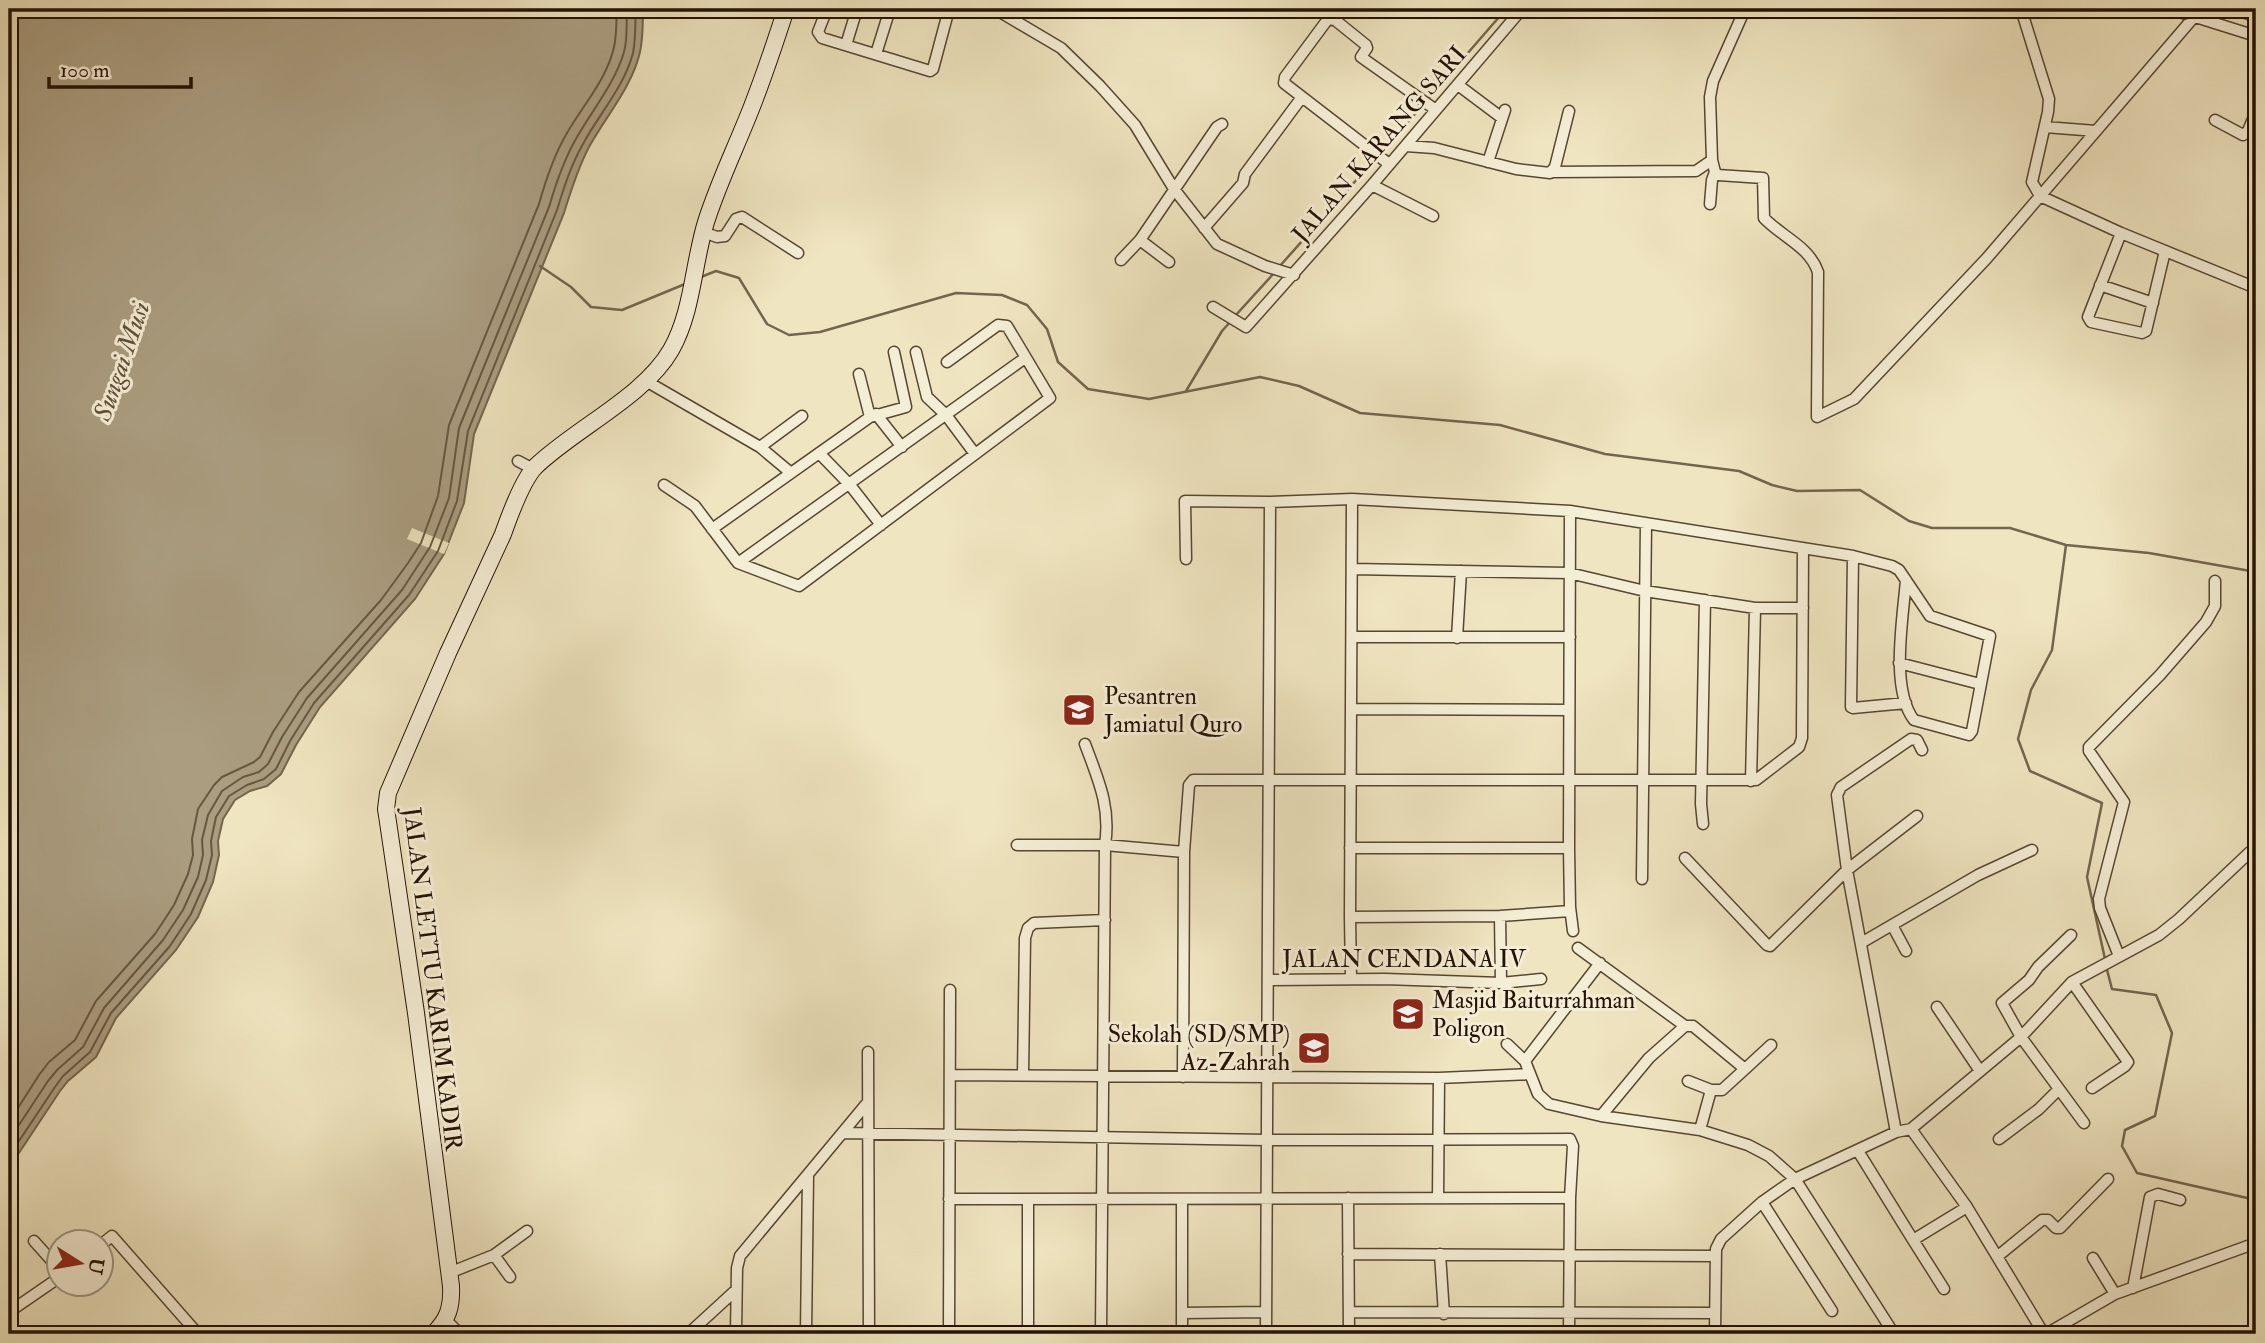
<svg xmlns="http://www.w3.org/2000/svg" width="2265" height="1343" font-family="'IM FELL Double Pica',serif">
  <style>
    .water { fill: #aa9d80; stroke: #74654e; stroke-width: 2 }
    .pier { fill: #efe5c0 }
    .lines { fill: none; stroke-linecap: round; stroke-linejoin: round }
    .shore { stroke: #675742; stroke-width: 2 }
    .stream { stroke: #74654e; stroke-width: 2.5 }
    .street-casing { stroke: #574632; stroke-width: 13 }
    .secondary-casing { stroke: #241103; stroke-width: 18 }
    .street { stroke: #f5eed6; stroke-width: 10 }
    .secondary { stroke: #f5eed6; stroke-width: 16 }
    .labels { text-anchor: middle; stroke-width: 6; stroke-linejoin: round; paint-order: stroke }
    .street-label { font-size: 24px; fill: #241103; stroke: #f5eed6 }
    .poi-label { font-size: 24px; fill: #241103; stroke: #f5eed6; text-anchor: start }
    .water-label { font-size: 26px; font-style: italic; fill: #60503b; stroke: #f5eed6 }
  </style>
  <rect width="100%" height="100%" fill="#efe5c0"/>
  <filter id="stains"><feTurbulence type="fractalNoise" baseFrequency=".00286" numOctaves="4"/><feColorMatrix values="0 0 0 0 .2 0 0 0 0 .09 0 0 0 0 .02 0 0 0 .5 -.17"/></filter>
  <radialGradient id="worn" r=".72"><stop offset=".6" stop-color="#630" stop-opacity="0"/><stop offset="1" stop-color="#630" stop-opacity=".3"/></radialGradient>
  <!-- water -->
  <path class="water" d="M 9,9 L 643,9 C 643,23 643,38 640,52 C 632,87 606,116 589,147 C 578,168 571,190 564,213 L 474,434 L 464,503 L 444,554 L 415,599 L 320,707 L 296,745 L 281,774 L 267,786 L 250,791 L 235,800 L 223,819 L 218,841 L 219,855 L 213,882 L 198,917 L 176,950 L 116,1018 L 96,1057 L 68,1081 L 60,1091 L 9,1168 Z"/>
  <!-- pier -->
  <path class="pier" d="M 412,528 L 449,543 L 444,554 L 407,539 Z"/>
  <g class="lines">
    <!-- shore -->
    <path class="shore" d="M 9,1122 L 39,1075 L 49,1062 L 75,1040 L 96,1001 L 155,934 L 174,905 L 188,874 L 193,855 L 192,839 L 198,809 L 214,785 L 222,777 L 254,762 L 260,757 L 273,732 L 299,692 L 381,600 L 408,563 L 421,543 L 438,496 L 449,425 L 539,204 C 546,179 554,155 567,133 C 583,105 607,79 614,47 C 617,34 616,21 617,9
      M 9,1140 L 48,1081 L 57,1070 L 83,1047 L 104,1008 L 163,940 L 183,910 L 198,877 L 203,855 L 202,840 L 208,815 L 222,791 L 243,777 L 259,772 L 268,764 L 282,737 L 307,698 L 402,590 L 430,547 L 449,498 L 459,428 L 549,207 C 556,183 564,159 577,137 C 593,109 615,83 624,52 C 628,38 626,23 627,9
      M 9,1156 L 55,1087 L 63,1076 L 90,1052 L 111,1013 L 170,946 L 191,914 L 206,880 L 212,855 L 211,841 L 216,817 L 229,796 L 247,785 L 264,779 L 276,769 L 290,741 L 314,703 L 409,595 L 438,551 L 457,501 L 468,431 L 557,210 C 564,187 571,165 583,144 C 599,114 624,87 633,53 C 636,38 635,23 636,9"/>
    <!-- stream -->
    <path class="stream" d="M 2216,9 L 2256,22
      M 1428,99 L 1506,9
      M 1379,154 L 1424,104
      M 540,266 L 571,287 L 591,307 L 622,310 L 685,284
      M 1279,267 L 1375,159
      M 701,277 L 716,271 L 739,278 L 767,324 L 789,335 L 820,332 L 956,293 L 1002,295 L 1027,305 L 1047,329 L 1058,362 L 1088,389 L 1149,399 L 1260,377 L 1299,386 L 1360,413 L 1500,425 L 1605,454 L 1739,471 L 1772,485 L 1797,491 L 1860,490 L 1909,521 L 1932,528 L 2010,528 L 2066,545 L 2149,553 L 2256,572
      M 1235,316 L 1275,272
      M 1186,391 L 1222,331 L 1231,321
      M 2066,545 L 2052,650 L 2031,690 L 2018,739 L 2030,771 L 2102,803 L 2087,877 L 2105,959
      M 2106,966 L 2112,989 L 2156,995 L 2172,1033 L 2155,1116 L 2125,1130 L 2122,1146 L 2137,1173 L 2256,1200"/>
    <defs>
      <path id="street" d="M 827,9 L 818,32 L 822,38 L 930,71 L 933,69 L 949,9
        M 995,9 L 1061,48 L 1100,86 L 1135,125 L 1174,189 L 1217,244 L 1265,266 L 1294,275
        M 1745,9 L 1713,81 L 1710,97 L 1712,160 L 1715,172 L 1718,175 L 1763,178 L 1764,218 C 1782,237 1809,246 1818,272 L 1817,417 L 1854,399 L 1987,258 L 2194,17
        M 2021,9 L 2049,99 L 2048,112 L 2032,182 L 2040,196 L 2121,233 L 2256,288
        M 2170,9 L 2256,36
        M 846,45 L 857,9
        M 876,54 L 890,9
        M 1458,85 L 1502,118
        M 2215,120 L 2243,135 L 2248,131 L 2253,119 L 2256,118
        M 2045,127 L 2096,131
        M 1406,146 L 1434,148 L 1516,169 L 1550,173 L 1555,167 L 1569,111
        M 1488,162 L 1505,110
        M 1389,164 L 1284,83 L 1285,77 L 1328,19 L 1335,20 L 1366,45 L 1367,48 L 1361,57 L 1436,110
        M 1552,172 L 1696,171 L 1712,160
        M 1372,185 L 1433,216
        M 1710,204 L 1712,180 L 1715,172
        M 1204,228 L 1243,183 L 1245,174 L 1302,97
        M 703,232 L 717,237 L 725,236 L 736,219 L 742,217 L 798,253
        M 2121,233 L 2088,317 L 2091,322 L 2142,333 L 2146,331 L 2165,251
        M 1140,240 L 1169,262
        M 1121,260 L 1140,240 L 1217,127 L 1222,124
        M 2100,285 L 2153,303
        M 1213,307 L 1246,327 L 1372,185 L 1522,9
        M 916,352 L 927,397 L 946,415 L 975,454
        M 859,374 L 870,417
        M 646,381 L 760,447 L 791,473
        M 876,414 L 902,447
        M 760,447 L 802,416
        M 819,453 L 850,485 L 881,525
        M 518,461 L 533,469
        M 664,485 L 695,506 L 738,563 L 799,586 L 1050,398 L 1007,326 L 998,325 L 947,362
        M 1570,511 L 1569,848 L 1570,907 L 1573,931
        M 712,529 L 870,417 L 906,407 L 894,352
        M 1853,556 L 1851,707 L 1853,708 L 1906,703
        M 1186,559 L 1185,501 L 1270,502 L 1352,499 L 1570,511 L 1853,556 L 1892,566 L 1899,570 L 1930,616 L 1990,636 L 1972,731 L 1969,735 L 1914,720 C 1890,689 1903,618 1906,580
        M 738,563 L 1025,358
        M 1353,569 L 1569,573 L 1645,591 L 1755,608 L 1803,608
        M 1352,637 L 1570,637
        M 1457,638 L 1461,571
        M 1899,663 L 1980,684
        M 1351,709 L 1569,710
        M 1085,744 C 1098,779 1111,807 1105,845 L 1101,1334
        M 1751,781 L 1755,608
        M 1703,824 L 1701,804 L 1705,600
        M 1017,845 L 1105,845 L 1184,852
        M 1350,848 L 1569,848
        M 1685,858 L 1767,945 L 1770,946 L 1847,870 L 1917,816
        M 1642,879 L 1646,523
        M 1500,916 L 1501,983
        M 1350,917 L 1500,916 L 1570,911
        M 1892,925 L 1906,951
        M 2071,935 L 2038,967 L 2029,980 L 2002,1003 L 2021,1037 L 2084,1123
        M 1861,943 L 1978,875 L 2032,850
        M 1578,948 L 1685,1026 L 1693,1026 L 1745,1069 L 1771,1045
        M 2119,956 L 2100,908 L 2099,899 L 2124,802 L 2089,751 L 2089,747 L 2160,675 L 2206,622 L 2215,606 L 2215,581
        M 1351,979 L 1350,917 L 1352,499
        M 1268,980 L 1385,979 L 1501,983 L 1541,979
        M 2072,982 L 2128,1062 L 2125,1066 L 2092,1088
        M 1937,1007 L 1980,1071
        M 1507,1044 L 1525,1061 L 1538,1094 L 1549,1104 L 1601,1116 L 1700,1130 L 1748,1145 L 1769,1156 L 1795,1179 L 1894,1334
        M 868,1052 L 869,1334
        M 1525,1061 L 1600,963
        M 950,1075 L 1439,1078 L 1530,1074
        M 1023,1075 L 1025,938 L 1028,928 L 1034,923 L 1105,920
        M 1183,1077 L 1184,852 L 1189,785 L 1193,780 L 1756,780 L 1799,747 L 1802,738 L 1803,548
        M 1688,1081 L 1711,1090 L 1722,1090 L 1745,1069
        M 1601,1116 L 1649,1058 L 1685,1026
        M 1911,1129 L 1967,1207 L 2044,1334
        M 1700,1130 L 1711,1090
        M 1896,1132 L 1847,870 L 1837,795 L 1841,787 L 1911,739 L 1917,740 L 1922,750
        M 843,1133 L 1267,1140 L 1570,1139 L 1573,1146 L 1570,1198 L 1569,1334
        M 1999,1139 L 2039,1109 L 2058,1090
        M 1858,1151 L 1913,1240 L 1967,1207
        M 1348,1198 L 1349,1334
        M 1438,1198 L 1439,1078
        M 949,1199 L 1570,1198
        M 1028,1199 L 1028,1334
        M 1762,1202 L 1832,1311
        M 1913,1240 L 1944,1289
        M 34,1241 L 60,1270
        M 102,1244 L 112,1236 L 198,1334
        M 1348,1254 L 1714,1256
        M 1440,1254 L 1444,1314
        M 494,1255 L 510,1277
        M 1998,1256 L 2042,1220 L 2048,1220 L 2056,1228 L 2060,1228 L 2108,1179
        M 2093,1258 L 2115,1294
        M 449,1273 L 494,1255 L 527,1231
        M 2133,1288 L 2150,1197 L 2158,1194 L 2180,1200
        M 9,1312 L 60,1277
        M 1349,1312 L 1715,1313
        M 1182,1313 L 1266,1312
        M 446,1320 L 460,1334
        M 688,1334 L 736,1290
        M 736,1334 L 737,1268 L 740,1256 L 868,1102
        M 806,1334 L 808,1175
        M 949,1334 L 950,990
        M 1182,1334 L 1182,1199
        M 1266,1334 L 1270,502
        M 1715,1334 L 1716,1249 L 1721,1239 L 1762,1202 L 1795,1179 L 1896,1132 L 1911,1129 L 2021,1037 L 2072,982 L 2159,935 L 2179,919 L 2250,852 L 2256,860
        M 2046,1334 L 2115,1294 L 2256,1243"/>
      <path id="secondary" d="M 433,1334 C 448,1320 452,1307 451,1286 L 416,1013 L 388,822 L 386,809 L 388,793 L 448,653 L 503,534 C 509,517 523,480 535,467 C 574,429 644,397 671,350 C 693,311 693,264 706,222 C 718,184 736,147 751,109 C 764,76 775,43 786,9"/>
    </defs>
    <!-- street casing -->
    <use href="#street" class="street-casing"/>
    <!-- secondary casing -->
    <use href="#secondary" class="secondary-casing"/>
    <!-- street -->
    <use href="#street" class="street"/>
    <!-- secondary -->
    <use href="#secondary" class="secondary"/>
  </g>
  <!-- icons -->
  <defs>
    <symbol id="school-square" viewBox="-11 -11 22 22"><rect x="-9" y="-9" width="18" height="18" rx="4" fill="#8f2418" stroke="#f5eed6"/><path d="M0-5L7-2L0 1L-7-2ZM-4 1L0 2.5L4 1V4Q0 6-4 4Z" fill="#fff"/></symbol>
  </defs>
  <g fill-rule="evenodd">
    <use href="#school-square" x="1060" y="691" width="38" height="38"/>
    <use href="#school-square" x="1389" y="995" width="38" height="38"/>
    <use href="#school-square" x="1295" y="1029" width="38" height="38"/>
  </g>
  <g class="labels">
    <!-- street labels -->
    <g class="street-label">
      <text transform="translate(1379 144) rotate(-49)" y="8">JALAN KARANG SARI</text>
      <text x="1404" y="967">JALAN CENDANA IV</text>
      <text transform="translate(433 979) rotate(83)" y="8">JALAN LETTU KARIM KADIR</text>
    </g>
    <!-- poi labels -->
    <g class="poi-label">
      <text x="1104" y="704">Pesantren<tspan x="1104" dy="28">Jamiatul Quro</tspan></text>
      <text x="1432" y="1008">Masjid Baiturrahman<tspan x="1432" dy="28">Poligon</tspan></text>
      <text x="1290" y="1042" text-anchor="end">Sekolah (SD/SMP)<tspan x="1290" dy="28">Az-Zahrah</tspan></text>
    </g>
    <!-- water labels -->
    <g class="water-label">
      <text transform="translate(121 361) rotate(-71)" y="9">Sungai Musi</text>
    </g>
  </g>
  <!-- margin -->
  <rect width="2265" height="1343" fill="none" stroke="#efe5c0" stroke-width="35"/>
  <rect x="10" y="10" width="2244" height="1322" fill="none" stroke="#241103" stroke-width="3.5"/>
  <rect x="18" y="18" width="2230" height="1308" fill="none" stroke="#241103" stroke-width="2"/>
  <!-- north arrow -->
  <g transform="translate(80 1263) rotate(101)"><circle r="33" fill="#f5eed6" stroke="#a19682" stroke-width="2"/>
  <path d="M0-5L12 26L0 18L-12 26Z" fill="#8f2418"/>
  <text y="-10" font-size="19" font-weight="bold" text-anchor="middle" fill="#241103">U</text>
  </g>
  <!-- scale -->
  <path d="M49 77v10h142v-10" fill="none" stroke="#241103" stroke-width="3.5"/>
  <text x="60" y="77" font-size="21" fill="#241103" stroke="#f5eed6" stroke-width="5" paint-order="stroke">100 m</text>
  <rect width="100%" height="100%" filter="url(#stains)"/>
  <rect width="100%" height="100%" fill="url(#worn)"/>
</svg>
